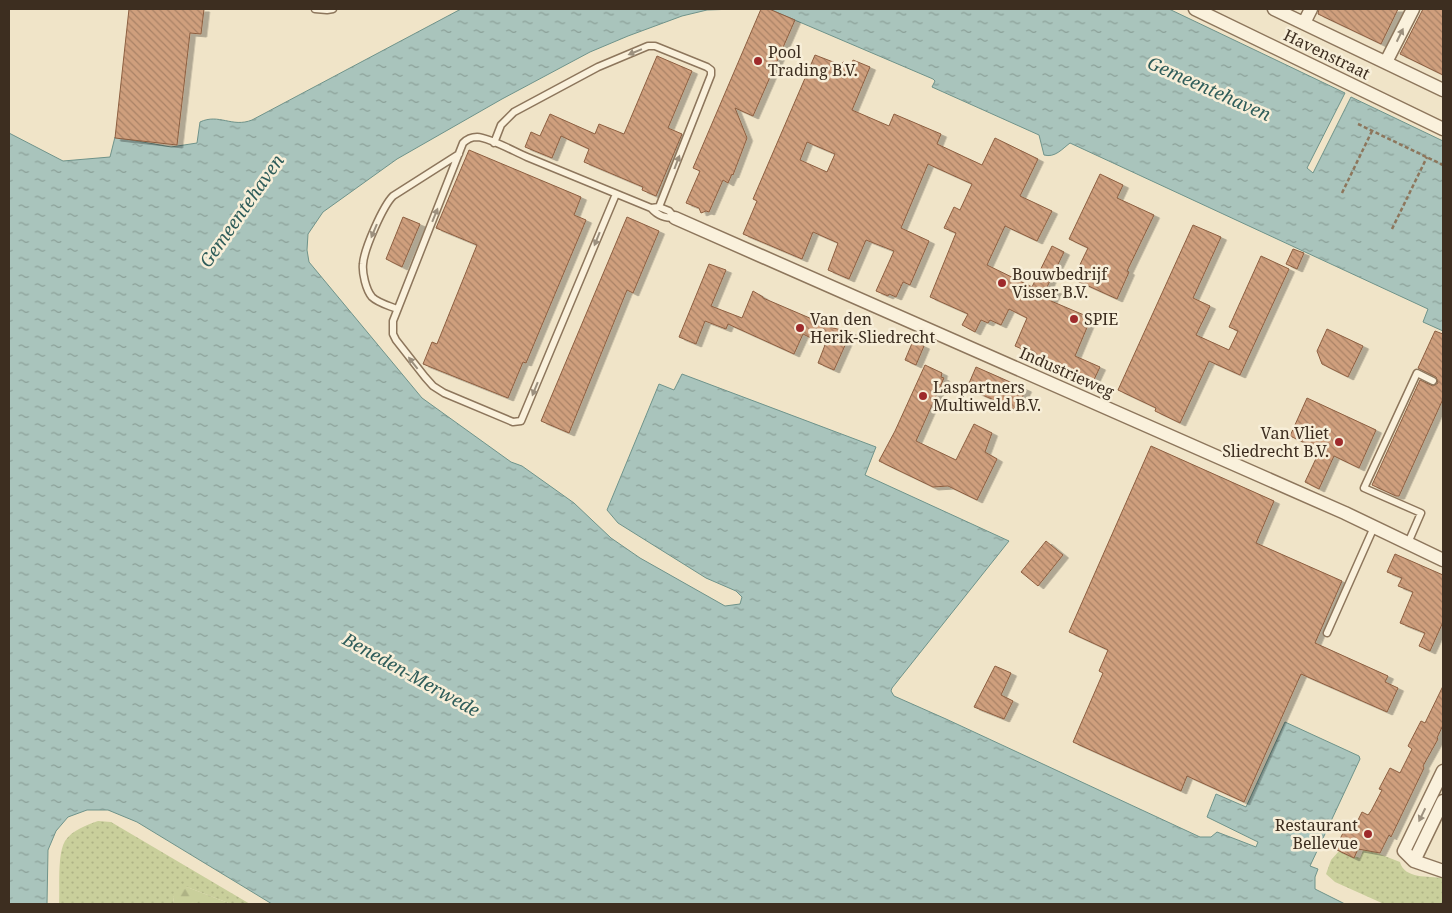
<svg xmlns="http://www.w3.org/2000/svg" width="1452" height="913" font-family="'Noto Serif',serif">
  <style>
    .grass { fill: url(#grass-dots) }
    .forest { fill: url(#forest-firs) }
    .water { fill: url(#water-ripples); stroke: #6f938a }
    .building { fill: url(#building-back-hatch); stroke: #8d5f41; fill-rule: evenodd; filter: url(#shadow) }
    .lines { fill: none; stroke-linecap: round; stroke-linejoin: round }
    .service-casing { stroke: #8d765c; stroke-width: 9 }
    .minor-casing { stroke: #8d765c; stroke-width: 15 }
    .path { stroke: #8d765c; stroke-width: 2.5; stroke-dasharray: 4 2.5; stroke-linecap: butt }
    .service { stroke: #faf1dc; stroke-width: 6 }
    .minor { stroke: #faf1dc; stroke-width: 12 }
    .oneway { fill: #9c907e }
    .poi-dot { fill: #9e2a2b; stroke: #f7eed8; stroke-width: 2 }
    .labels { text-anchor: middle; stroke-width: 5; stroke-linejoin: round; paint-order: stroke }
    .poi-label { font-size: 16px; fill: #3d2e20; stroke: #f7eed8; text-anchor: start }
    .street-label { font-size: 16px; fill: #3d2e20; stroke: #f7eed8 }
    .water-label { font-size: 18px; font-style: italic; fill: #2f5d5a; stroke: #f7eed8 }
  </style>
  <defs>
    <pattern id="grass-dots" width="8" height="8" patternUnits="userSpaceOnUse" patternTransform="scale(1.25)"><rect width="8" height="8" fill="#c9cf9b"/><path d="M2 2h.1M6 6h.1" fill="none" stroke="#aeb285" stroke-width="1.8" stroke-linecap="round"/></pattern>
    <pattern id="forest-firs" width="22" height="20" patternUnits="userSpaceOnUse" patternTransform="scale(1.25)"><rect width="22" height="20" fill="#c9cf9b"/><path d="M5 1l3.5 6h-7zM16 11l3.5 6h-7z" fill="#aeb285"/></pattern>
    <pattern id="water-ripples" width="26" height="14" patternUnits="userSpaceOnUse" patternTransform="scale(1.25)"><rect width="26" height="14" fill="#a9c4bc"/><path d="M2 4q2-2 4 0t4 0M15 11q2-2 4 0t4 0" fill="none" stroke="#8ba098"/></pattern>
    <pattern id="building-back-hatch" width="6" height="6" patternUnits="userSpaceOnUse" patternTransform="scale(1.25)"><rect width="6" height="6" fill="#cf9f7d"/><path d="M-1 5l2 2M0 0l6 6M5-1l2 2" fill="none" stroke="#a98266"/></pattern>
    <filter id="shadow"><feDropShadow dx="5.5" dy="3" stdDeviation="0" flood-color="#0004"/></filter>
  </defs>
  <rect width="100%" height="100%" fill="#f0e4c8"/>
  <!-- grass -->
  <path class="grass" d="M 98,821 L 111,822 L 250,904 L 231,904 L 187,887 L 173,897 L 174,904 L 59,904 C 60,889 57,854 65,841 C 72,830 87,825 98,821 Z
    M 1364,848 L 1400,862 C 1404,879 1429,876 1443,878 L 1443,904 L 1384,904 L 1335,882 L 1326,874 L 1331,860 L 1339,851 L 1360,858 Z"/>
  <!-- forest -->
  <path class="forest" d="M 187,887 L 231,904 L 174,904 L 173,897 L 179,889 Z"/>
  <!-- water -->
  <path class="water" d="M 461,9 L 736,9 L 707,10 L 682,16 L 628,36 L 590,52 L 502,99 L 397,159 L 323,212 L 308,234 L 307,250 L 309,262 L 422,398 L 511,462 L 522,466 L 574,503 L 611,538 L 640,558 L 725,606 L 740,604 L 742,597 L 736,591 L 706,578 L 618,523 L 607,510 L 659,384 L 674,390 L 682,374 L 876,447 L 865,475 L 1009,541 L 892,688 L 891,691 L 894,696 L 946,719 L 1200,837 L 1211,837 L 1217,832 L 1256,847 L 1258,842 L 1207,817 L 1216,794 L 1246,807 L 1285,722 L 1359,756 L 1360,759 L 1310,866 L 1318,869 L 1315,877 L 1315,889 L 1345,904 L 272,904 L 137,822 L 108,810 L 87,810 L 68,817 L 56,831 L 48,850 L 47,904 L 9,904 L 9,133 L 63,161 L 110,157 L 115,137 L 171,147 L 197,143 L 200,122 C 219,113 232,128 252,120 Z
    M 769,9 L 1169,9 L 1345,93 L 1307,168 L 1313,173 L 1351,97 L 1443,141 L 1443,331 L 1423,322 L 1428,309 L 1070,143 C 1062,149 1055,158 1044,155 L 1039,135 L 932,87 L 935,81 L 933,79 Z"/>
  <!-- building -->
  <path class="building" d="M 129,9 L 204,9 L 201,34 L 190,33 L 177,145 L 115,138 Z
    M 761,9 L 769,9 L 795,20 L 753,116 L 735,108 L 747,138 L 733,175 L 732,174 L 728,183 L 723,180 L 709,212 L 706,211 L 701,213 L 699,208 L 686,203 L 700,171 L 693,168 Z
    M 1319,9 L 1398,9 L 1381,44 L 1318,14 Z
    M 1423,9 L 1443,9 L 1443,75 L 1400,54 Z
    M 815,55 L 841,65 L 843,62 L 851,65 L 853,60 L 870,67 L 852,110 L 889,126 L 894,114 L 941,134 L 937,144 L 982,165 L 995,138 L 1038,159 L 1020,196 L 1052,211 L 1037,241 L 1005,226 L 987,265 L 1032,287 L 1052,246 L 1064,252 L 1047,287 L 1056,291 L 1051,301 L 1091,318 L 1075,356 L 1100,367 L 1091,386 L 1066,375 L 1067,373 L 1038,361 L 1040,357 L 1015,346 L 1027,318 L 1009,309 L 1001,325 L 990,320 L 988,323 L 981,320 L 975,332 L 962,325 L 968,314 L 930,297 L 956,233 L 944,228 L 954,207 L 960,210 L 972,184 L 928,164 L 901,228 L 929,241 L 910,285 L 903,282 L 896,297 L 889,294 L 888,296 L 876,291 L 894,251 L 866,240 L 849,279 L 828,270 L 838,243 L 813,232 L 802,259 L 743,234 L 757,201 L 753,199 ZM 807,142 L 835,154 L 827,172 L 800,160 Z
    M 657,56 L 692,71 L 668,128 L 682,134 L 656,196 L 642,190 L 643,187 L 584,162 L 589,149 L 561,136 L 552,158 L 525,147 L 531,132 L 540,136 L 550,114 L 595,134 L 599,124 L 624,134 Z
    M 469,150 L 581,197 L 574,215 L 586,220 L 526,363 L 523,362 L 508,398 L 423,364 L 432,342 L 437,344 L 477,245 L 436,228 Z
    M 1100,174 L 1123,185 L 1117,198 L 1154,215 L 1127,271 L 1129,272 L 1117,299 L 1073,279 L 1088,248 L 1069,239 Z
    M 403,217 L 420,224 L 402,267 L 386,259 Z
    M 627,217 L 659,231 L 633,293 L 627,290 L 569,433 L 541,421 Z
    M 1193,225 L 1221,237 L 1193,298 L 1210,306 L 1196,335 L 1229,350 L 1238,331 L 1229,327 L 1261,256 L 1289,269 L 1240,375 L 1209,361 L 1180,423 L 1155,411 L 1156,408 L 1118,390 Z
    M 1293,249 L 1304,253 L 1297,269 L 1286,264 Z
    M 709,264 L 726,270 L 711,306 L 742,318 L 753,291 L 763,297 L 763,298 L 833,328 L 851,332 L 834,370 L 818,363 L 825,345 L 803,334 L 794,354 L 728,324 L 726,329 L 705,321 L 696,344 L 679,337 Z
    M 1327,329 L 1363,346 L 1348,377 L 1322,364 L 1317,351 Z
    M 1435,331 L 1443,334 L 1443,399 L 1399,496 L 1396,496 L 1372,485 L 1420,380 L 1433,386 L 1438,383 L 1436,377 L 1418,368 Z
    M 913,341 L 924,346 L 916,365 L 905,360 Z
    M 925,365 L 942,373 L 941,377 L 944,378 L 916,441 L 956,460 L 974,424 L 992,433 L 985,452 L 997,459 L 977,500 L 948,486 L 933,487 L 879,461 L 895,431 Z
    M 976,367 L 1026,389 L 1016,410 L 967,388 Z
    M 1307,398 L 1376,430 L 1359,468 L 1334,456 L 1319,489 L 1305,482 L 1320,450 L 1290,436 Z
    M 1151,446 L 1274,501 L 1256,543 L 1342,581 L 1315,643 L 1388,676 L 1385,682 L 1398,688 L 1387,712 L 1301,674 L 1244,802 L 1187,776 L 1181,791 L 1073,742 L 1103,673 L 1099,671 L 1108,650 L 1069,632 Z
    M 1046,541 L 1063,555 L 1038,586 L 1021,572 Z
    M 1395,554 L 1443,575 L 1443,622 L 1430,651 L 1419,646 L 1425,633 L 1400,623 L 1413,592 L 1398,586 L 1402,578 L 1387,572 Z
    M 995,666 L 1011,673 L 1001,695 L 1013,701 L 1004,719 L 974,707 Z
    M 1443,686 L 1443,725 L 1437,738 L 1438,739 L 1423,766 L 1424,768 L 1391,837 L 1389,835 L 1380,853 L 1358,849 L 1354,858 L 1335,849 L 1348,823 L 1355,826 L 1362,812 L 1368,815 L 1371,811 L 1382,790 L 1379,789 L 1390,768 L 1400,773 L 1412,749 L 1408,746 L 1421,721 L 1425,723 Z"/>
  <g class="lines">
    <defs>
      <path id="service" d="M 315,9 L 327,10 L 333,9
        M 494,143 L 501,125 L 514,112 L 598,67 L 648,46 L 655,46 L 707,67 L 711,70 L 711,75 L 659,207
        M 616,194 L 521,421 L 513,422 L 444,393 L 433,386 L 425,377 L 396,340 L 393,334 L 393,321 L 463,143 C 467,139 471,137 477,137 C 491,138 513,151 527,157 C 568,174 610,191 651,208
        M 659,207 L 669,211 L 675,218 C 665,218 658,216 651,208 Z
        M 397,309 C 390,306 378,303 372,297 C 366,290 362,273 363,264 C 364,249 383,206 393,196 L 459,154
        M 1408,543 L 1421,513 L 1364,488 L 1417,373 L 1433,381
        M 1327,633 L 1374,527"/>
      <path id="minor" d="M 1195,9 L 1443,129
        M 1274,9 L 1443,90
        M 1304,23 L 1311,9
        M 1386,62 L 1413,9
        M 675,218 L 1345,513 L 1443,560
        M 1443,771 L 1404,851 L 1414,861 L 1443,871
        M 1414,861 L 1443,801"/>
    </defs>
    <!-- service casing -->
    <use href="#service" class="service-casing"/>
    <!-- minor casing -->
    <use href="#minor" class="minor-casing"/>
    <!-- path -->
    <path class="path" d="M 1358,124 L 1443,165
      M 1342,193 L 1372,131
      M 1392,229 L 1427,157"/>
    <!-- service -->
    <use href="#service" class="service"/>
    <!-- minor -->
    <use href="#minor" class="minor"/>
  </g>
  <!-- one-way arrows -->
  <defs><path id="oneway-solid" d="M-6-.8H1V-3.2L6.5 0L1 3.2V.8H-6Z" transform="scale(1.25)"/></defs>
  <g class="oneway">
    <use href="#oneway-solid" transform="translate(1400 35) rotate(-64)"/>
    <use href="#oneway-solid" transform="translate(635 52) rotate(158)"/>
    <use href="#oneway-solid" transform="translate(677 162) rotate(-69)"/>
    <use href="#oneway-solid" transform="translate(435 215) rotate(-68)"/>
    <use href="#oneway-solid" transform="translate(374 231) rotate(113)"/>
    <use href="#oneway-solid" transform="translate(597 239) rotate(112)"/>
    <use href="#oneway-solid" transform="translate(413 363) rotate(-128)"/>
    <use href="#oneway-solid" transform="translate(535 389) rotate(112)"/>
    <use href="#oneway-solid" transform="translate(1422 815) rotate(116)"/>
  </g>
  <!-- markers -->
  <g class="poi-dot">
    <circle cx="758" cy="61" r="5"/>
    <circle cx="1002" cy="283" r="5"/>
    <circle cx="1074" cy="319" r="5"/>
    <circle cx="800" cy="328" r="5"/>
    <circle cx="923" cy="396" r="5"/>
    <circle cx="1339" cy="442" r="5"/>
    <circle cx="1368" cy="834" r="5"/>
  </g>
  <g class="labels">
    <!-- poi labels -->
    <g class="poi-label">
      <text x="768" y="58">Pool<tspan x="768" dy="18">Trading B.V.</tspan></text>
      <text x="1012" y="280">Bouwbedrijf<tspan x="1012" dy="18">Visser B.V.</tspan></text>
      <text x="810" y="325">Van den<tspan x="810" dy="18">Herik-Sliedrecht</tspan></text>
      <text x="1084" y="325">SPIE</text>
      <text x="933" y="393">Laspartners<tspan x="933" dy="18">Multiweld B.V.</tspan></text>
      <text x="1329" y="439" text-anchor="end">Van Vliet<tspan x="1329" dy="18">Sliedrecht B.V.</tspan></text>
      <text x="1358" y="831" text-anchor="end">Restaurant<tspan x="1358" dy="18">Bellevue</tspan></text>
    </g>
    <!-- street labels -->
    <g class="street-label">
      <text transform="translate(1327 54) rotate(26)" y="6">Havenstraat</text>
      <text transform="translate(1067 372) rotate(24)" y="6">Industrieweg</text>
    </g>
    <!-- water labels -->
    <g class="water-label">
      <text transform="translate(1209 89) rotate(24)" y="6">Gemeentehaven</text>
      <text transform="translate(242 211) rotate(-55)" y="6">Gemeentehaven</text>
      <text transform="translate(411 675) rotate(29)" y="6">Beneden-Merwede</text>
    </g>
  </g>
  <!-- border -->
  <rect width="1452" height="913" fill="none" stroke="#3d2e20" stroke-width="20"/>
</svg>
